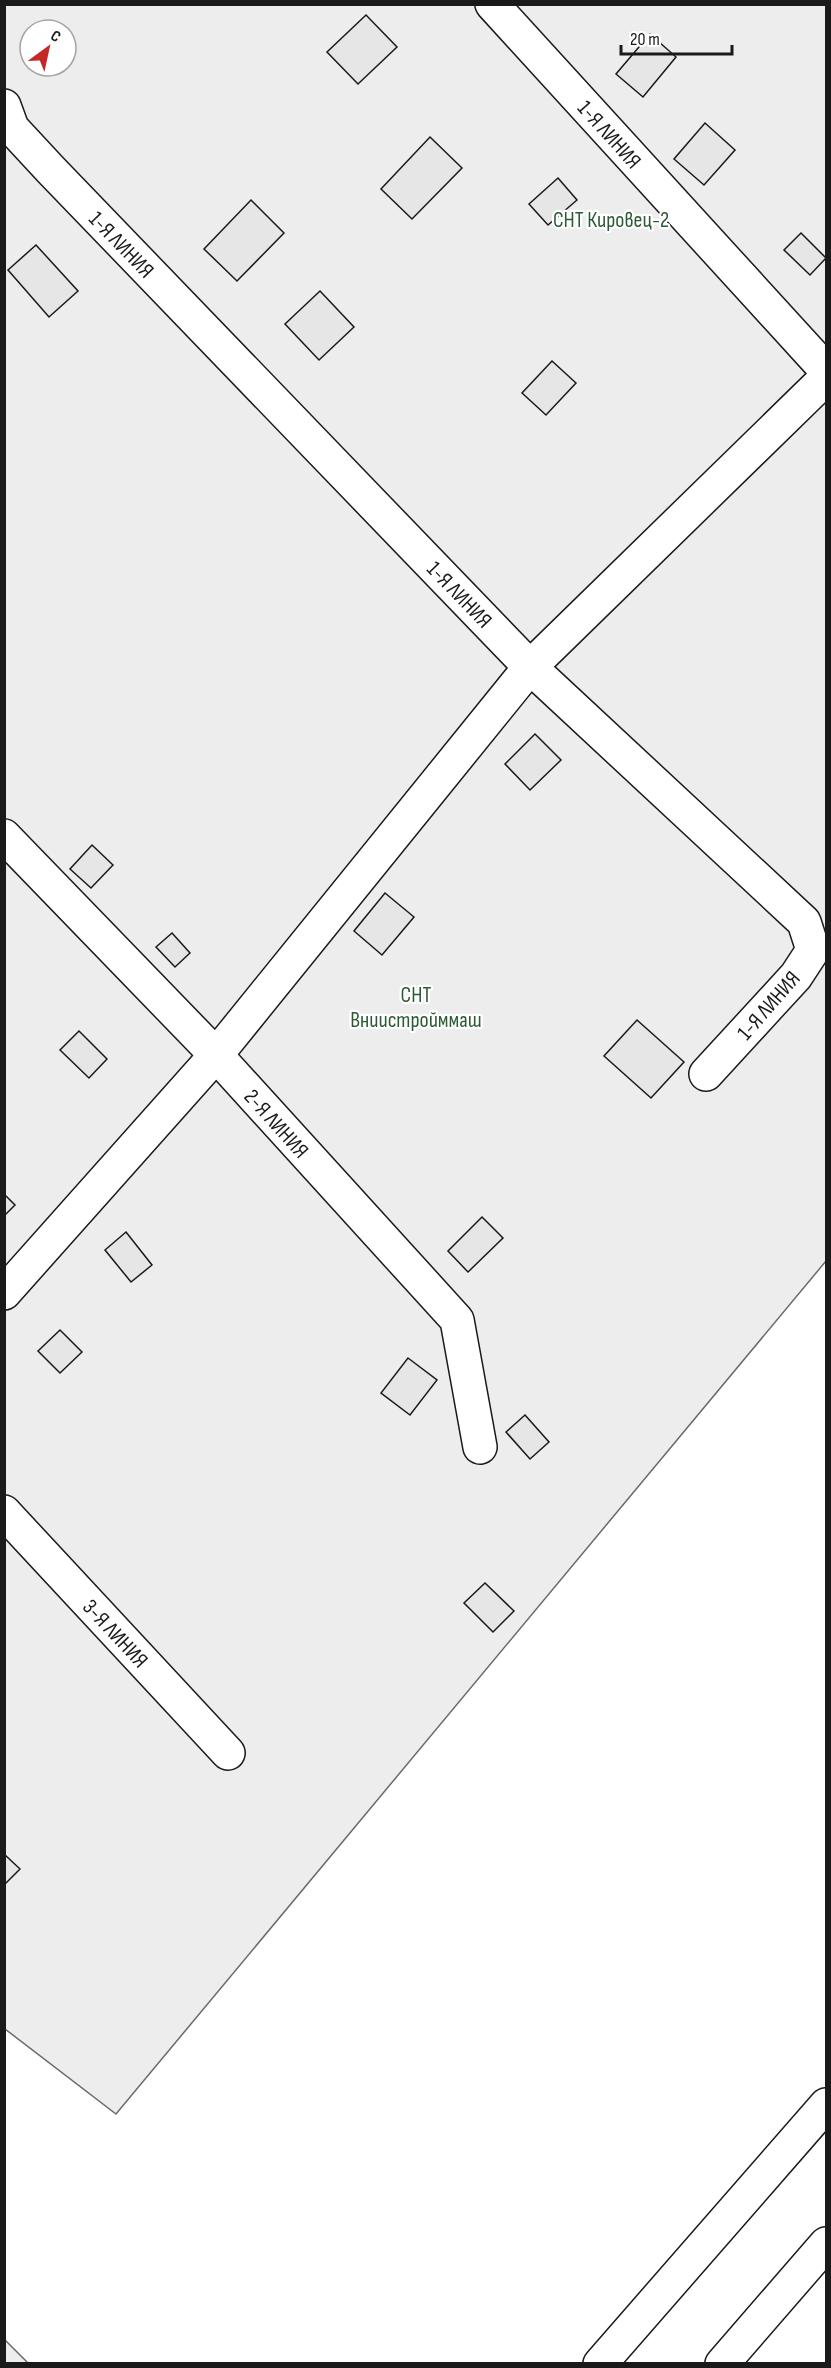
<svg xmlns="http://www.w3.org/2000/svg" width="831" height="2368" font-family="'Sofia Sans Condensed',sans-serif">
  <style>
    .green { fill: #ededed; stroke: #6a6a6a; stroke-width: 1.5; fill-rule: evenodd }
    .building { fill: #e6e6e6; stroke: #1a1a1a; stroke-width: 1.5 }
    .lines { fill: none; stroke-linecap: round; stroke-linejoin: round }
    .minor-casing { stroke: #1a1a1a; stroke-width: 36 }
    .highway-casing { stroke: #1a1a1a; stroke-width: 36 }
    .minor { stroke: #fff; stroke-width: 33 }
    .highway { stroke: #fff; stroke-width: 33 }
    .labels { text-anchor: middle; stroke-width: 4.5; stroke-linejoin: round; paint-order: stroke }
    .street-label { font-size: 22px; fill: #1a1a1a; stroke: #fff }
    .park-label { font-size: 22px; fill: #2b5a34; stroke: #fff }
  </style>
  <rect width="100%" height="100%" fill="#fff"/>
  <!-- green -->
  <path class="green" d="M 4,5 L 826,5 L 826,1261 L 116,2114 L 5,2029 ZM 30,30 L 66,30 L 66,66 L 30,66 Z
    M 4,2340 L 5,2340 L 28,2363 L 5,2363 Z"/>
  <!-- building -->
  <path class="building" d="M 366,15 L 397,47 L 358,84 L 327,52 Z
    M 650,34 L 676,57 L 643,97 L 616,74 Z
    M 705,123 L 735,150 L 704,185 L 674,159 Z
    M 430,137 L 462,168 L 412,219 L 381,189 Z
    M 558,178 L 577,200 L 548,225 L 529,204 Z
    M 251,200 L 284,233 L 237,281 L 204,249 Z
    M 801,233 L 826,258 L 810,275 L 784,250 Z
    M 36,245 L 78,291 L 49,317 L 8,270 Z
    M 320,291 L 354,327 L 319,360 L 285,324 Z
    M 552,361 L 576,383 L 546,415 L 522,393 Z
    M 535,734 L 561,760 L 530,790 L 505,764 Z
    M 92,845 L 113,865 L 91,888 L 70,869 Z
    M 385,893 L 414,917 L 382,955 L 354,931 Z
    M 172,933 L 190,953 L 175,967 L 156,947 Z
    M 637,1020 L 684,1062 L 651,1098 L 604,1056 Z
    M 79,1031 L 107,1059 L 89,1078 L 60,1050 Z
    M 4,1194 L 15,1205 L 4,1216 Z
    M 482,1217 L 503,1238 L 468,1272 L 448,1251 Z
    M 126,1232 L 152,1265 L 131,1282 L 105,1250 Z
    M 60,1330 L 82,1352 L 60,1373 L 38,1351 Z
    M 408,1358 L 437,1380 L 410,1415 L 381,1393 Z
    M 525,1415 L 549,1442 L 530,1459 L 506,1432 Z
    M 485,1583 L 514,1611 L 493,1632 L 464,1603 Z
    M 4,1854 L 20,1869 L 4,1885 Z"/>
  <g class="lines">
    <defs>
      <path id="minor" d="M 492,4 L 826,370
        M 4,106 L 12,128 L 51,170 L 530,667 L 804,922 L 813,950 L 796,976 L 706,1074
        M 4,836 L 216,1055 L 457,1320 L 480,1447
        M 4,1293 L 216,1055 L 530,667 L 826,378
        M 4,1512 L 228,1753"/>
      <path id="highway" d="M 600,2364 L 826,2105
        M 722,2364 L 826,2244"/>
    </defs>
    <!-- minor casing -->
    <use href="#minor" class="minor-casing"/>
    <!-- highway casing -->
    <use href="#highway" class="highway-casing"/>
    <!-- minor -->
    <use href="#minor" class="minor"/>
    <!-- highway -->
    <use href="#highway" class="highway"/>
  </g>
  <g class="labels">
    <!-- street labels -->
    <g class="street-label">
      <text transform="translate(610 134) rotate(48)" y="8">1-Я ЛИНИЯ</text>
      <text transform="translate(122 244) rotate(46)" y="8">1-Я ЛИНИЯ</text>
      <text transform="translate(460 594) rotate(46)" y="8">1-Я ЛИНИЯ</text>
      <text transform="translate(768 1005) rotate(-49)" y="8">1-Я ЛИНИЯ</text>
      <text transform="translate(277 1123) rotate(48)" y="8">2-Я ЛИНИЯ</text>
      <text transform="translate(116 1633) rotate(47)" y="8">3-Я ЛИНИЯ</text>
    </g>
    <!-- park labels -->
    <g class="park-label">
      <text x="611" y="227">СНТ Кировец-2</text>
      <text x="416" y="1002">СНТ<tspan x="416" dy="25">Вниистройммаш</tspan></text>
    </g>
  </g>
  <!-- border -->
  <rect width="831" height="2368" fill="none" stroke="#1a1a1a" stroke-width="12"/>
  <!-- north arrow -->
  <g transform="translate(48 48) rotate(33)"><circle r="28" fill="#ffffff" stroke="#a3a3a3" stroke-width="1.5"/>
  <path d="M0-4.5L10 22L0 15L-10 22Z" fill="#c62828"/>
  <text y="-9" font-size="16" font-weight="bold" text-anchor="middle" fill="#1a1a1a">С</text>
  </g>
  <!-- scale -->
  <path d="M621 45v9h111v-9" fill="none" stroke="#1a1a1a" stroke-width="3"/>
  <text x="630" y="45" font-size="18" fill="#1a1a1a" stroke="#ffffff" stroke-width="4.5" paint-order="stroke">20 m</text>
</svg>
